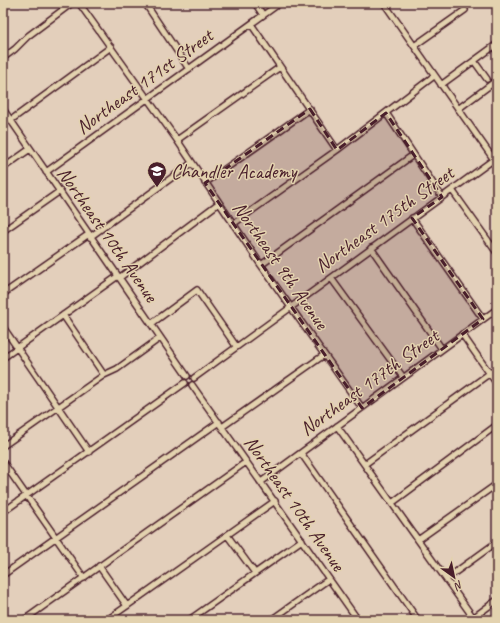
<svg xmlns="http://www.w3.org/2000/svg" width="500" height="623" font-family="Caveat,sans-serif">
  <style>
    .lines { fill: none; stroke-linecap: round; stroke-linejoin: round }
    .minor-casing { stroke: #4a1f2b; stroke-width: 8 }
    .minor { stroke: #e3d2af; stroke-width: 5 }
    .marked { fill: #4a1f2b; fill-opacity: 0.2; stroke: #4a1f2b; stroke-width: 3; stroke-dasharray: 8 5; stroke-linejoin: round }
    .labels { text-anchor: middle; stroke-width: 3; stroke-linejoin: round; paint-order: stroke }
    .street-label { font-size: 20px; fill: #4a1f2b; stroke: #e3d2af }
    .poi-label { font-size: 20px; fill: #4a1f2b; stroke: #e3d2af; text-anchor: start }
  </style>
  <rect width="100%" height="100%" fill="#e3cfbb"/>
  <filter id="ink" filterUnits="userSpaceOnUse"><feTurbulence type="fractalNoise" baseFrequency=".025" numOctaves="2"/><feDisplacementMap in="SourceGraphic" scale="8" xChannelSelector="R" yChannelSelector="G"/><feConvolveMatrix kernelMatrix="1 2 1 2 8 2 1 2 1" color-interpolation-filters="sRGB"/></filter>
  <g filter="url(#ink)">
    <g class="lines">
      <defs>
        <path id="minor" d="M 79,3 L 177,140 L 261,265 L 362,408
          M 145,3 L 189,69
          M 255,3 L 263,15
          M 384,3 L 497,164
          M 251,24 L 337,150
          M 414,46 L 465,10
          M 3,58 L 15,49 L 28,36 L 72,3
          M 474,61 L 487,79
          M 441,85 L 497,44
          M 3,109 L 187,376
          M 458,109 L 497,80
          M 386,113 L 442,197
          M 11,120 L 111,47
          M 177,140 L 280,67
          M 3,168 L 30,149
          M 46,172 L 280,3
          M 205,183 L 310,109
          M 452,190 L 497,253
          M 412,218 L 483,319
          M 233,224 L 337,150 L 434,76
          M 3,231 L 60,191
          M 90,237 L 192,163
          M 371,248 L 442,349
          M 261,265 L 413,155
          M 119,278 L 219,203
          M 331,278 L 403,377
          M 3,294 L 89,234
          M 63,315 L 104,375
          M 151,324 L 197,290 L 236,346
          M 3,327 L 89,452
          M 462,334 L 497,384
          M 3,358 L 118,276
          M 194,378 L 497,157
          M 192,385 L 358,620
          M 337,426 L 475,620
          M 222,427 L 324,355
          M 3,446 L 104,375 L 117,369 L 160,338
          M 301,453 L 418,620
          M 3,462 L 84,578
          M 365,464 L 497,368
          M 261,482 L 497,309
          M 392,503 L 497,425
          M 3,512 L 185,383
          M 227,535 L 255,573
          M 418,540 L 497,484
          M 99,566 L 127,606
          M 3,575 L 219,422
          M 446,579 L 497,542
          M 473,618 L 497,600
          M 24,620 L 246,462
          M 107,620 L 275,501
          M 189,620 L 302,540
          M 271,620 L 329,579
          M 493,620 L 497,617"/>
      </defs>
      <!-- minor casing -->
      <use href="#minor" class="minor-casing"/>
      <!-- minor -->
      <use href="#minor" class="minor"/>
    </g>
  </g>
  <!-- marked area -->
  <path class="marked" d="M 310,109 L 337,150 L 386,113 L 442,197 L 412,218 L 483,319 L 362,408 L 205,183 Z"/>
  <!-- icons -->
  <defs>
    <symbol id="school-pin" viewBox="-11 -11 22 30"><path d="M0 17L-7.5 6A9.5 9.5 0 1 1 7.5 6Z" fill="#4a1f2b" stroke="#e3d2af"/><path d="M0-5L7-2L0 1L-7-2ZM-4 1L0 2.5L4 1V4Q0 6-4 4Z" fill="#fff"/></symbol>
  </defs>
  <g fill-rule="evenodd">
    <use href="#school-pin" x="146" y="160" width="22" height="30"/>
  </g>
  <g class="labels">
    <!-- street labels -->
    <g class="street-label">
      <text transform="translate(144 81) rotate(-36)" y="7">Northeast 171st Street</text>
      <text transform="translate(384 219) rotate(-36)" y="7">Northeast 175th Street</text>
      <text transform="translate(108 234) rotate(55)" y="7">Northeast 10th Avenue</text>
      <text transform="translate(281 265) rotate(55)" y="7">Northeast 9th Avenue</text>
      <text transform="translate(369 382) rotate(-36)" y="7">Northeast 177th Street</text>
      <text transform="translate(295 503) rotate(55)" y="7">Northeast 10th Avenue</text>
    </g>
    <!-- poi labels -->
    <g class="poi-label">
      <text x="171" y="178">Chandler Academy</text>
    </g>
  </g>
  <!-- margin -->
  <rect width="500" height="623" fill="none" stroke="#e3d2af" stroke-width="16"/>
  <rect x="8" y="8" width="484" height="607" fill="none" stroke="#4a1f2b" stroke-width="1.5" filter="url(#ink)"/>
  <!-- north arrow -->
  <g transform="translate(454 577) rotate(147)" stroke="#e3d2af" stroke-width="3" paint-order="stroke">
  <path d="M0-3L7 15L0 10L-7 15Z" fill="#4a1f2b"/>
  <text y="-6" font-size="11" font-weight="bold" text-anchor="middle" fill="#4a1f2b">N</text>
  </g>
</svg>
